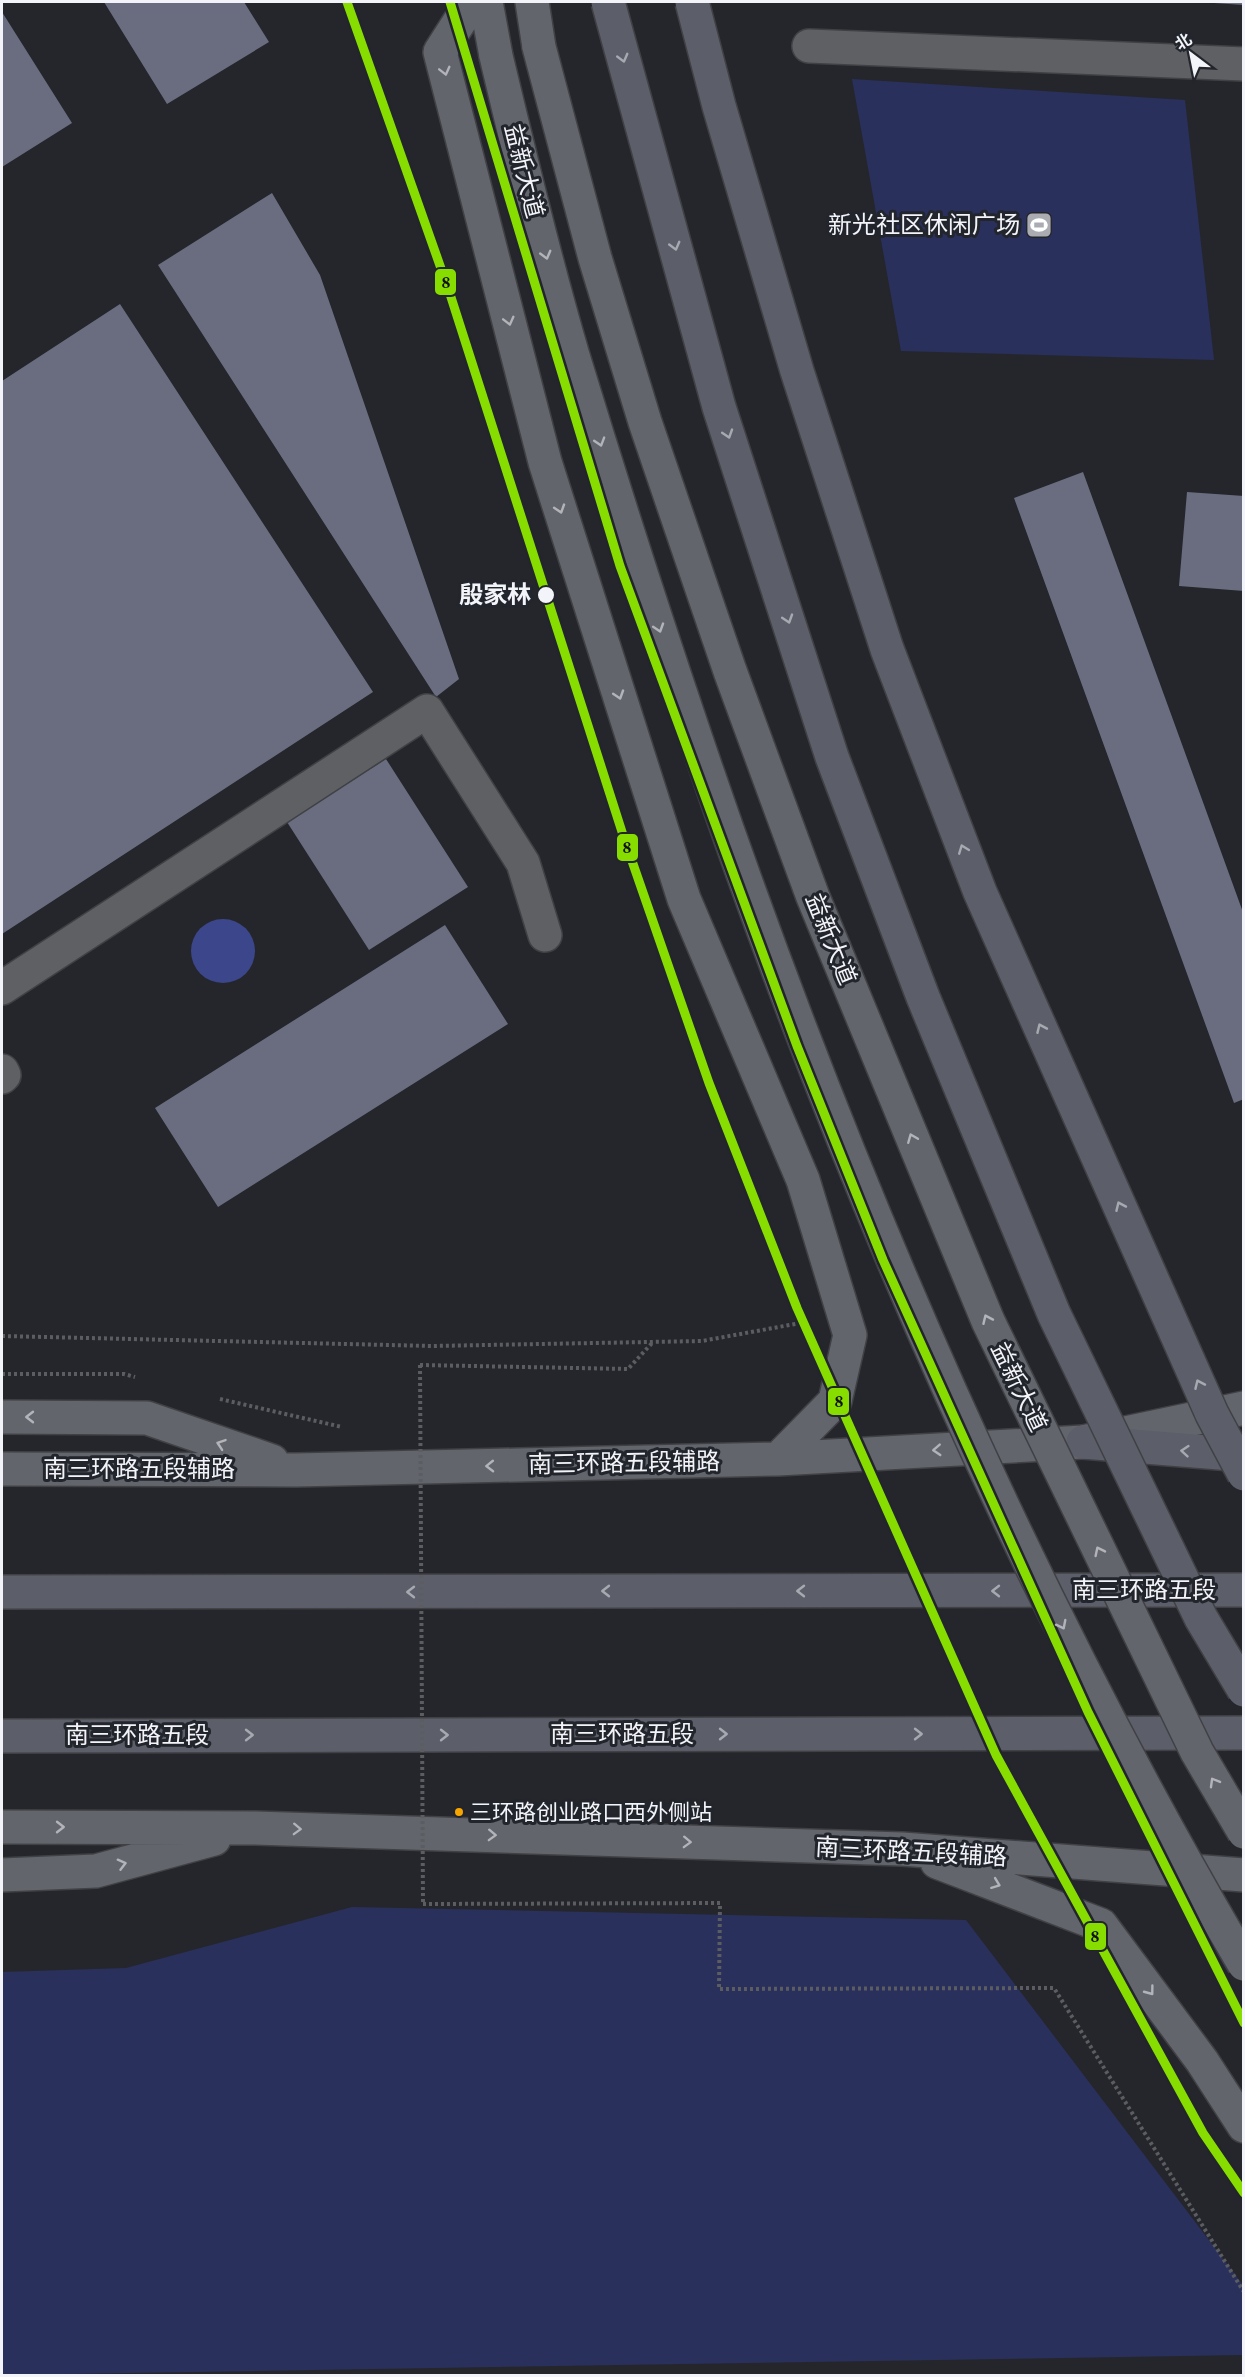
<svg xmlns="http://www.w3.org/2000/svg" width="1245" height="2377" font-family="Spectral,'Noto Sans SC',serif">
  <style>
    .green { fill: #2a305c }
    .water { fill: #3c468b }
    .building { fill: #696d7f }
    .lines { fill: none; stroke-linecap: round; stroke-linejoin: round }
    .minor-casing { stroke: #404145; stroke-width: 36 }
    .major-casing { stroke: #404145; stroke-width: 36 }
    .highway-casing { stroke: #404145; stroke-width: 36 }
    .path { stroke: #5c5d61; stroke-width: 4; stroke-dasharray: 3 3; stroke-linecap: butt }
    .minor { stroke: #5f6064; stroke-width: 33 }
    .major { stroke: #63656d; stroke-width: 33 }
    .highway { stroke: #5c5e69; stroke-width: 33 }
    .major-bridge-casing { stroke: #404145; stroke-width: 36; stroke-linecap: butt }
    .highway-bridge-casing { stroke: #404145; stroke-width: 36; stroke-linecap: butt }
    .path-bridge { stroke: #5c5d61; stroke-width: 4; stroke-dasharray: 3 3; stroke-linecap: butt }
    .major-bridge { stroke: #63656d; stroke-width: 33 }
    .highway-bridge { stroke: #5c5e69; stroke-width: 33 }
    .metro-1-casing { stroke: #23252d; stroke-width: 14 }
    .metro-1 { stroke: #8d0; stroke-width: 9 }
    .oneway { stroke: #a7a9b1 }
    .oneway2 { stroke: #b2b4ba }
    .stop-dot { fill: #f2f4f9; stroke: #23252d; stroke-width: 2 }
    .bus-dot { fill: #f7a600; stroke: #23252d; stroke-width: 2 }
    .labels { text-anchor: middle; stroke-width: 6; stroke-linejoin: round; paint-order: stroke }
    .bus-label { font-size: 22px; fill: #f2f4f9; stroke: #23252d; text-anchor: start }
    .street-label { font-size: 24px; fill: #f2f4f9; stroke: #23252d }
    .poi-label { font-size: 24px; fill: #f2f4f9; stroke: #23252d; text-anchor: end }
    .stop-label { font-size: 24px; font-weight: bold; fill: #f2f4f9; stroke: #23252d; text-anchor: end }
    .line-badge { stroke: #23252d; stroke-width: 2 }
    .pale-badge-label { font-size: 16px; text-anchor: middle; font-weight: bold; fill: #111 }
  </style>
  <rect width="100%" height="100%" fill="#25262b"/>
  <!-- green -->
  <path class="green" d="M 852,79 L 1185,100 L 1214,360 L 901,351 Z
    M 352,1907 L 966,1920 L 1243,2285 L 1243,2355 L 2,2375 L 2,1972 L 126,1968 Z"/>
  <!-- water -->
  <path class="water" d="M191 951a32 32 0 1 1 64 0a32 32 0 1 1-64 0Z"/>
  <!-- building -->
  <path class="building" d="M 104,2 L 244,2 L 269,42 L 167,104 Z
    M 1214,2 L 1244,2 L 1244,5 L 1214,3 Z
    M 2,12 L 72,123 L 2,167 Z
    M 272,193 L 320,275 L 459,679 L 436,697 L 158,265 Z
    M 120,304 L 373,692 L 2,934 L 2,381 Z
    M 1083,472 L 1244,915 L 1244,1099 L 1234,1103 L 1014,498 Z
    M 1187,492 L 1244,496 L 1244,591 L 1179,586 Z
    M 386,759 L 468,887 L 369,950 L 287,822 Z
    M 445,925 L 508,1024 L 218,1207 L 155,1108 Z"/>
  <g class="lines">
    <defs>
      <path id="minor" d="M 809,46 L 1244,64
        M 2,988 L 427,711 L 523,863 L 545,935
        M 2,1071 L 4,1075 L 2,1077"/>
      <path id="major" d="M 472,2 L 440,52 L 545,462 L 684,899 L 803,1180 L 850,1335 L 835,1401 L 778,1459
        M 486,2 L 496,56
        M 532,2 L 539,47
        M 2,1417 L 147,1418 L 272,1461
        M 2,1469 L 296,1470 L 778,1459 L 1083,1442 L 1244,1408
        M 2,1827 L 255,1828 L 902,1849 L 1244,1875
        M 937,1862 L 1101,1925 L 1202,2061 L 1244,2126
        M 2,1875 L 96,1871 L 214,1839"/>
      <path id="highway" d="M 1083,1442 L 1244,1455
        M 2,1592 L 1244,1590
        M 2,1736 L 1244,1733"/>
    </defs>
    <!-- minor casing -->
    <use href="#minor" class="minor-casing"/>
    <!-- major casing -->
    <use href="#major" class="major-casing"/>
    <!-- highway casing -->
    <use href="#highway" class="highway-casing"/>
    <!-- path -->
    <path class="path" d="M 2,1336 L 432,1346 L 702,1341 L 806,1322
      M 420,1365 L 628,1369 L 653,1342
      M 2,1374 L 124,1374 L 135,1377
      M 220,1399 L 342,1427
      M 423,1904 L 720,1903 L 719,1989 L 1054,1988 L 1244,2292"/>
    <!-- minor -->
    <use href="#minor" class="minor"/>
    <!-- major -->
    <use href="#major" class="major"/>
    <!-- highway -->
    <use href="#highway" class="highway"/>
    <defs>
      <path id="major-bridge" d="M 539,47 L 595,258 L 645,422 L 730,671 L 813,897 L 988,1321 L 1197,1752 L 1244,1832
        M 496,56 C 520,156 544,257 573,356 C 611,481 651,606 693,730 C 837,1157 1015,1575 1244,1964"/>
      <path id="highway-bridge" d="M 608,2 L 719,407 L 832,757 L 923,997 L 1054,1314 L 1201,1618 L 1244,1690
        M 692,2 L 719,106 L 797,371 L 887,649 L 980,892 L 1212,1414 L 1244,1474"/>
    </defs>
    <!-- major-bridge casing -->
    <use href="#major-bridge" class="major-bridge-casing"/>
    <!-- highway-bridge casing -->
    <use href="#highway-bridge" class="highway-bridge-casing"/>
    <!-- path-bridge -->
    <path class="path-bridge" d="M 420,1365 L 423,1904"/>
    <!-- major-bridge -->
    <use href="#major-bridge" class="major-bridge"/>
    <!-- highway-bridge -->
    <use href="#highway-bridge" class="highway-bridge"/>
    <defs>
      <path id="metro-1" d="M 347,2 L 450,294 L 623,835 L 709,1083 L 797,1308 L 996,1755 L 1203,2133 L 1244,2193
        M 450,2 L 620,566 L 797,1046 L 883,1260 L 1088,1712 L 1244,2023"/>
    </defs>
    <!-- metro-1 casing -->
    <use href="#metro-1" class="metro-1-casing"/>
    <!-- metro-1 -->
    <use href="#metro-1" class="metro-1"/>
  </g>
  <!-- one-way arrows -->
  <defs><path id="oneway-chevron" d="M-2-3.5L2.5 0L-2 3.5" fill="none" stroke-width="1.6" stroke-linecap="round" stroke-linejoin="round" transform="scale(1.5)"/></defs>
  <g class="oneway">
    <use href="#oneway-chevron" transform="translate(623 58) rotate(75)"/>
    <use href="#oneway-chevron" transform="translate(675 246) rotate(75)"/>
    <use href="#oneway-chevron" transform="translate(728 434) rotate(72)"/>
    <use href="#oneway-chevron" transform="translate(788 619) rotate(72)"/>
    <use href="#oneway-chevron" transform="translate(963 849) rotate(-111)"/>
    <use href="#oneway-chevron" transform="translate(1041 1028) rotate(-114)"/>
    <use href="#oneway-chevron" transform="translate(1120 1206) rotate(-114)"/>
    <use href="#oneway-chevron" transform="translate(1199 1384) rotate(-114)"/>
    <use href="#oneway-chevron" transform="translate(1185 1451) rotate(-175)"/>
    <use href="#oneway-chevron" transform="translate(606 1591) rotate(180)"/>
    <use href="#oneway-chevron" transform="translate(801 1591) rotate(180)"/>
    <use href="#oneway-chevron" transform="translate(996 1591) rotate(180)"/>
    <use href="#oneway-chevron" transform="translate(411 1592) rotate(180)"/>
    <use href="#oneway-chevron" transform="translate(723 1734)"/>
    <use href="#oneway-chevron" transform="translate(918 1734)"/>
    <use href="#oneway-chevron" transform="translate(249 1735)"/>
    <use href="#oneway-chevron" transform="translate(444 1735)"/>
  </g>
  <g class="oneway2">
    <use href="#oneway-chevron" transform="translate(445 71) rotate(76)"/>
    <use href="#oneway-chevron" transform="translate(546 255) rotate(75)"/>
    <use href="#oneway-chevron" transform="translate(509 321) rotate(76)"/>
    <use href="#oneway-chevron" transform="translate(600 442) rotate(73)"/>
    <use href="#oneway-chevron" transform="translate(560 509) rotate(72)"/>
    <use href="#oneway-chevron" transform="translate(659 628) rotate(72)"/>
    <use href="#oneway-chevron" transform="translate(619 695) rotate(72)"/>
    <use href="#oneway-chevron" transform="translate(912 1138) rotate(-112)"/>
    <use href="#oneway-chevron" transform="translate(987 1319) rotate(-114)"/>
    <use href="#oneway-chevron" transform="translate(30 1417) rotate(-180)"/>
    <use href="#oneway-chevron" transform="translate(221 1444) rotate(-161)"/>
    <use href="#oneway-chevron" transform="translate(937 1450) rotate(177)"/>
    <use href="#oneway-chevron" transform="translate(490 1466) rotate(179)"/>
    <use href="#oneway-chevron" transform="translate(1099 1551) rotate(-116)"/>
    <use href="#oneway-chevron" transform="translate(1062 1625) rotate(63)"/>
    <use href="#oneway-chevron" transform="translate(1214 1782) rotate(-120)"/>
    <use href="#oneway-chevron" transform="translate(60 1827)"/>
    <use href="#oneway-chevron" transform="translate(297 1829) rotate(2)"/>
    <use href="#oneway-chevron" transform="translate(492 1835) rotate(2)"/>
    <use href="#oneway-chevron" transform="translate(687 1842) rotate(2)"/>
    <use href="#oneway-chevron" transform="translate(122 1864) rotate(-15)"/>
    <use href="#oneway-chevron" transform="translate(996 1884) rotate(21)"/>
    <use href="#oneway-chevron" transform="translate(1150 1991) rotate(53)"/>
  </g>
  <!-- icons -->
  <defs>
    <symbol id="stadium-square" viewBox="-11 -11 22 22"><rect x="-9" y="-9" width="18" height="18" rx="4" fill="#aaacb1" stroke="#23252d"/><path d="M0-5a6.5 5 0 1 0 0 10a6.5 5 0 1 0 0-10ZM-3.5-1.8h7v3.6h-7Z" fill="#fff"/></symbol>
  </defs>
  <g fill-rule="evenodd">
    <use href="#stadium-square" x="1024" y="210" width="30" height="30"/>
  </g>
  <!-- markers -->
  <circle class="stop-dot" cx="546" cy="595" r="9"/>
  <circle class="bus-dot" cx="459" cy="1812" r="5"/>
  <g class="labels">
    <!-- bus labels -->
    <g class="bus-label">
      <text x="470" y="1820">三环路创业路口西外侧站</text>
    </g>
    <!-- street labels -->
    <g class="street-label">
      <text transform="translate(524 171) rotate(76)" y="8">益新大道</text>
      <text transform="translate(831 939) rotate(68)" y="8">益新大道</text>
      <text transform="translate(1019 1387) rotate(64)" y="8">益新大道</text>
      <text transform="translate(624 1463) rotate(-1)" y="8">南三环路五段辅路</text>
      <text x="139" y="1477">南三环路五段辅路</text>
      <text x="1144" y="1598">南三环路五段</text>
      <text x="622" y="1742">南三环路五段</text>
      <text x="137" y="1743">南三环路五段</text>
      <text transform="translate(911 1852) rotate(3)" y="8">南三环路五段辅路</text>
    </g>
    <!-- poi labels -->
    <g class="poi-label">
      <text x="1020" y="233">新光社区休闲广场</text>
    </g>
    <!-- stop labels -->
    <g class="stop-label">
      <text x="531" y="603">殷家林</text>
    </g>
  </g>
  <g class="line-badge">
    <rect x="434" y="268" width="23" height="28" rx="6" fill="#8d0"/>
    <rect x="616" y="833" width="23" height="29" rx="6" fill="#8d0"/>
    <rect x="827" y="1387" width="23" height="29" rx="6" fill="#8d0"/>
    <rect x="1084" y="1922" width="23" height="29" rx="6" fill="#8d0"/>
  </g>
  <g class="pale-badge-label">
    <text x="446" y="288">8</text>
    <text x="627" y="853">8</text>
    <text x="839" y="1407">8</text>
    <text x="1095" y="1942">8</text>
  </g>
  <!-- border -->
  <rect width="1245" height="2377" fill="none" stroke="#f2f4f9" stroke-width="6"/>
  <!-- north arrow -->
  <g transform="translate(1191 54) rotate(328)" stroke="#23252d" stroke-width="4.5" paint-order="stroke">
  <path d="M0-4.5L10 22L0 15L-10 22Z" fill="#f2f4f9"/>
  <text y="-9" font-size="16" font-weight="bold" text-anchor="middle" fill="#f2f4f9">北</text>
  </g>
</svg>
